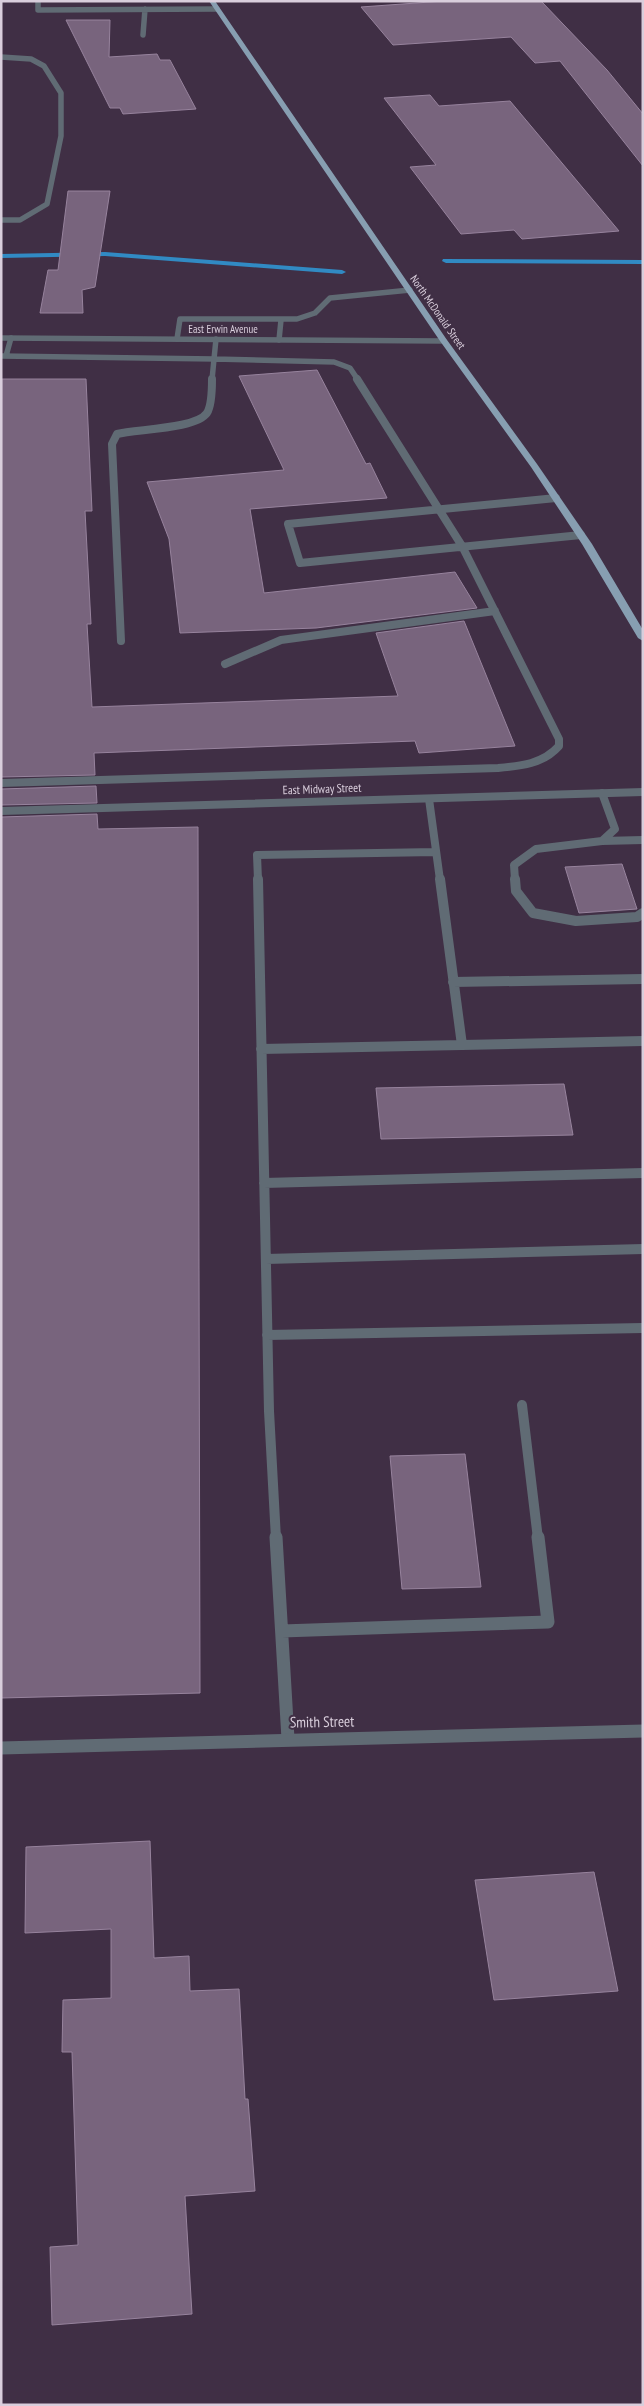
<svg xmlns="http://www.w3.org/2000/svg" width="644" height="2406" font-family="'PT Sans Narrow',sans-serif">
  <style>
    .lines { fill: none; stroke-linecap: round; stroke-linejoin: round }
    .stream { fill: #318ac3; fill-rule: evenodd }
    .building { fill: #78647d; stroke: #97839d }
    .lane-far3 { stroke: #606b74; stroke-width: 5.5 }
    .lane-far2 { stroke: #606b74; stroke-width: 8 }
    .lane-far1 { stroke: #606b74; stroke-width: 10 }
    .lane { stroke: #606b74; stroke-width: 13 }
    .street-far2 { stroke: #606b74; stroke-width: 5.5 }
    .street-far1 { stroke: #606b74; stroke-width: 8 }
    .street { stroke: #606b74; stroke-width: 13 }
    .primary { fill: #879eb1; fill-rule: evenodd }
    .labels { text-anchor: middle; stroke-width: 4; stroke-linejoin: round; paint-order: stroke }
    .far-street-label { font-size: 11px; fill: #d9cedc; stroke: #402f45 }
    .street-label { font-size: 12px; fill: #d9cedc; stroke: #402f45 }
    .near-street-label { font-size: 15px; fill: #d9cedc; stroke: #402f45 }
  </style>
  <rect width="100%" height="100%" fill="#402f45"/>
  <g class="lines">
    <!-- stream -->
    <path class="stream" d="M 105,252 L 342,270 L 346,272 L 342,274 L 105,256 L 1,258 L 1,254 Z
      M 443,259 L 643,260 L 643,264 L 446,263 L 442,261 Z"/>
  </g>
  <!-- building -->
  <path class="building" d="M 444,1 L 541,1 L 607,70 L 643,114 L 643,166 L 560,61 L 535,63 L 511,37 L 393,45 L 361,7 Z
    M 66,20 L 110,20 L 109,57 L 157,54 L 160,60 L 170,60 L 196,109 L 123,114 L 120,108 L 110,108 Z
    M 430,95 L 439,106 L 510,101 L 619,231 L 522,239 L 514,230 L 461,234 L 410,167 L 436,165 L 384,98 Z
    M 68,191 L 110,191 L 95,287 L 82,290 L 83,313 L 40,313 L 48,270 L 58,270 Z
    M 317,370 L 366,464 L 370,463 L 387,498 L 250,509 L 264,593 L 455,572 L 477,608 L 316,628 L 180,633 L 169,539 L 147,482 L 284,470 L 239,376 Z
    M 2,379 L 86,379 L 92,511 L 85,511 L 91,624 L 87,624 L 92,707 L 398,696 L 376,633 L 464,621 L 515,746 L 419,753 L 415,741 L 94,753 L 95,775 L 1,777 Z
    M 96,786 L 97,803 L 1,805 L 1,789 Z
    M 97,814 L 98,829 L 198,827 L 200,1693 L 1,1698 L 1,817 Z
    M 622,864 L 637,909 L 579,913 L 565,867 Z
    M 564,1084 L 573,1135 L 381,1139 L 376,1088 Z
    M 465,1454 L 481,1587 L 402,1589 L 390,1456 Z
    M 150,1841 L 154,1958 L 189,1956 L 190,1991 L 239,1989 L 245,2099 L 248,2099 L 255,2191 L 185,2196 L 192,2314 L 52,2325 L 50,2247 L 78,2245 L 72,2052 L 62,2052 L 63,2000 L 111,1998 L 111,1929 L 25,1933 L 26,1847 Z
    M 594,1872 L 618,1991 L 494,2000 L 475,1880 Z"/>
  <g class="lines">
    <!-- lane-far3 -->
    <path class="lane-far3" d="M 38,1 L 38,10 L 217,9
      M 143,35 L 145,9
      M 177,339 L 180,319 L 297,319 L 315,313 L 330,298 L 410,290
      M 279,340 L 281,320
      M 1,356 L 214,359 L 216,339
      M 6,356 L 11,338
      M 212,380 L 214,359 L 334,362 L 350,368 L 358,380"/>
    <!-- lane-far2 -->
    <path class="lane-far2" d="M 556,498 L 288,524 L 300,563 L 581,535
      M 121,641 L 112,444 L 117,434 C 137,429 196,429 207,413 C 212,405 212,388 212,379
      M 225,664 L 281,640 L 495,611
      M 1,783 L 498,768 C 521,766 543,764 559,746 L 559,739 L 462,546 L 357,379
      M 429,799 L 440,880
      M 602,841 L 643,840
      M 258,880 L 257,855 L 436,852
      M 515,880 L 514,865 L 536,849 L 602,841 L 615,829 L 602,793"/>
    <!-- lane-far1 -->
    <path class="lane-far1" d="M 258,879 L 269,1411 L 276,1539
      M 440,879 L 462,1045 L 643,1041
      M 515,879 L 516,891 L 533,913 L 576,921 L 637,917 L 643,913
      M 453,982 L 643,979
      M 261,1049 L 462,1045
      M 264,1183 L 643,1173
      M 266,1259 L 643,1249
      M 267,1335 L 643,1328
      M 522,1405 L 538,1539"/>
    <!-- lane -->
    <path class="lane" d="M 276,1537 L 288,1739
      M 282,1631 L 548,1622 L 538,1537"/>
    <!-- street-far2 -->
    <path class="street-far2" d="M 1,57 L 31,59 L 44,66 L 61,93 L 61,136 L 47,204 L 20,220 L 1,220
      M 1,338 L 444,341"/>
    <!-- street-far1 -->
    <path class="street-far1" d="M 1,811 L 643,792"/>
    <!-- street -->
    <path class="street" d="M 1,1748 L 643,1731"/>
    <!-- primary -->
    <path class="primary" d="M 209,1 L 215,1 L 447,340 L 537,464 L 592,544 L 643,630 L 643,641 L 638,638 L 582,544 L 531,467 L 440,341 Z"/>
  </g>
  <g class="labels">
    <!-- far-street labels -->
    <g class="far-street-label">
      <text transform="translate(438 312) rotate(55)" y="4">North McDonald Street</text>
      <text x="223" y="333">East Erwin Avenue</text>
    </g>
    <!-- street labels -->
    <g class="street-label">
      <text transform="translate(322 789) rotate(-2)" y="4">East Midway Street</text>
    </g>
    <!-- near-street labels -->
    <g class="near-street-label">
      <text transform="translate(322 1722) rotate(-1)" y="5">Smith Street</text>
    </g>
  </g>
  <!-- border -->
  <rect width="644" height="2406" fill="none" stroke="#d9cedc" stroke-width="5"/>
</svg>
